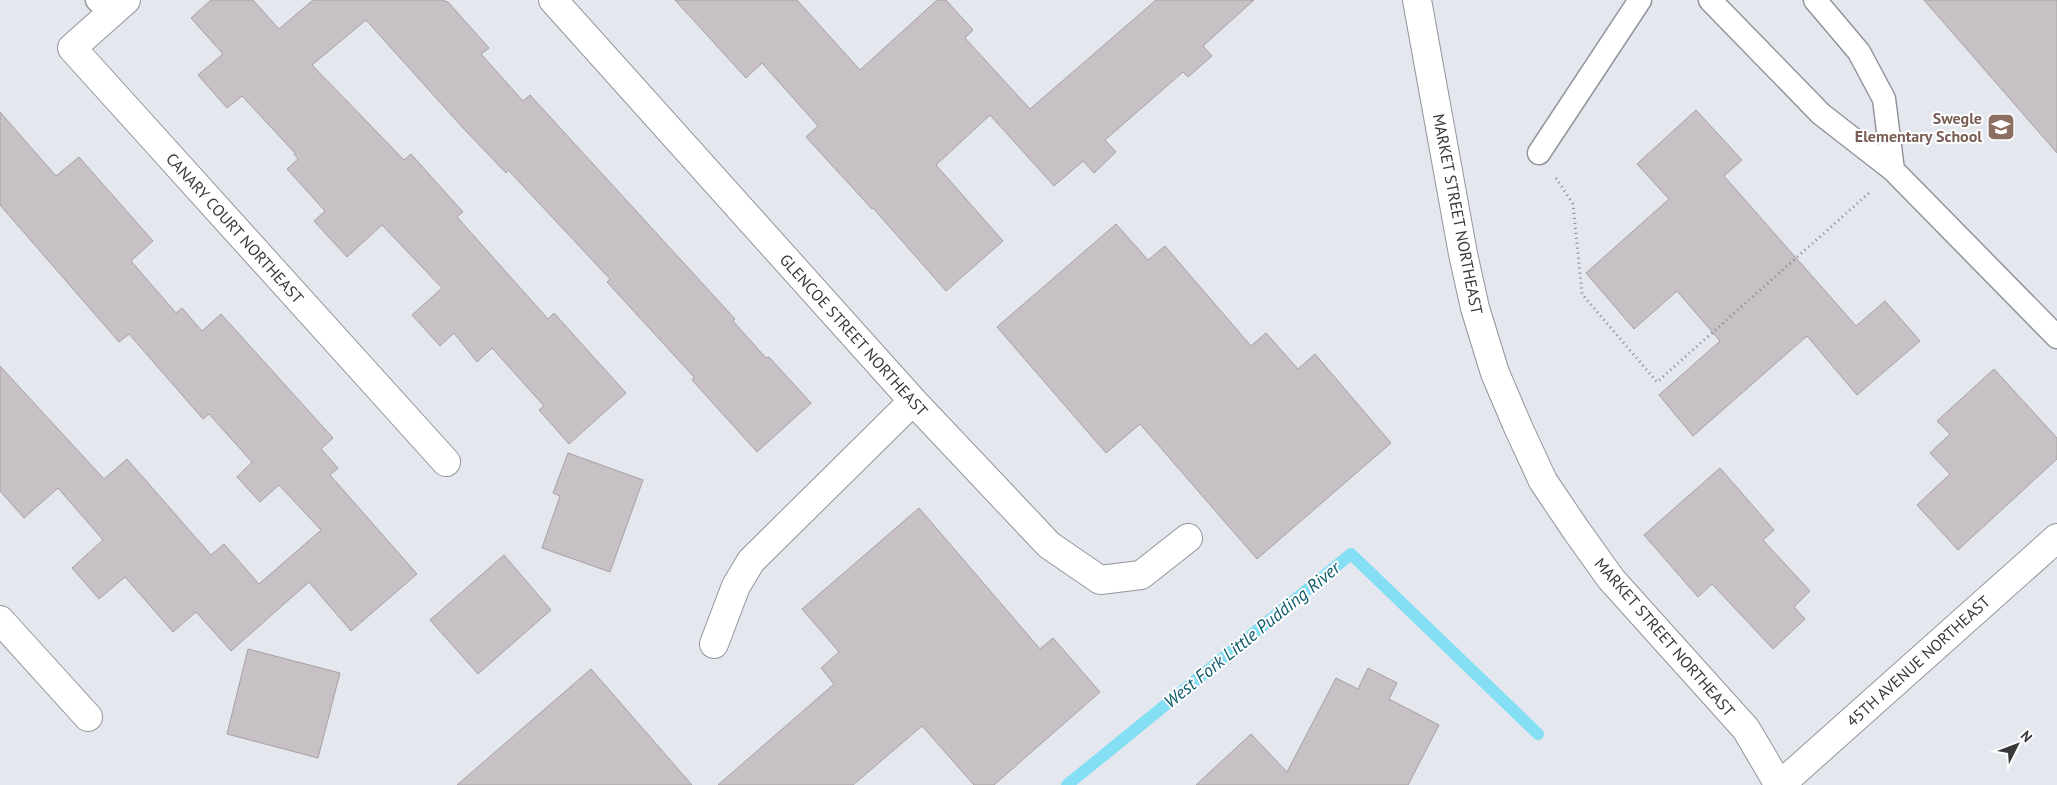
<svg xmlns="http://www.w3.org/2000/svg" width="2057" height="785" font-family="'PT Sans',sans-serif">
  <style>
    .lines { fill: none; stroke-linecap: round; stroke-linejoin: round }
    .stream { stroke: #85dff4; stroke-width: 12 }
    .building { fill: #c7c0c5; stroke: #a7a0a5 }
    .service-casing { stroke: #92959c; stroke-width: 25 }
    .minor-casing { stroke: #92959c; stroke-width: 30 }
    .tertiary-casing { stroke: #92959c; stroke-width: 30 }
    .secondary-casing { stroke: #92959c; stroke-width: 30 }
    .path { stroke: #86888c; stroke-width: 3; stroke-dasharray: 1 4; stroke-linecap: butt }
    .service { stroke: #fff; stroke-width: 22 }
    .minor { stroke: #fff; stroke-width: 28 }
    .tertiary { stroke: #fff; stroke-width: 28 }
    .secondary { stroke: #fff; stroke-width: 28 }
    .labels { text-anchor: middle; stroke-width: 4; stroke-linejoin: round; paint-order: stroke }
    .education-label { font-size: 16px; font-weight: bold; fill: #785e54; stroke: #fff; text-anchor: end }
    .street-label { font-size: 16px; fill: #36383a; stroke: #fff }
    .water-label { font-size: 18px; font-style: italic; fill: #0b5a69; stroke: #fff }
  </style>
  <rect width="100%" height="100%" fill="#e4e7ee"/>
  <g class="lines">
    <!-- stream -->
    <path class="stream" d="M 1067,785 L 1351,554 L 1538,734"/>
  </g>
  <!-- building -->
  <path class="building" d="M 211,0 L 253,0 L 279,29 L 313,0 L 441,0 L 448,2 L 489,48 L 481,54 L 523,101 L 530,95 L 735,319 L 733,321 L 766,358 L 769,357 L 811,403 L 757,452 L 692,380 L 694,377 L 607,282 L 610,279 L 508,170 L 506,173 L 463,128 L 366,20 L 312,65 L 404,160 L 411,154 L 463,212 L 457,217 L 548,319 L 554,313 L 626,393 L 569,444 L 539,410 L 544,406 L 492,348 L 477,362 L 454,333 L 440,346 L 412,315 L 442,288 L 382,225 L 347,257 L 314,221 L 325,211 L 287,169 L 298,159 L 294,154 L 295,153 L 242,96 L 227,108 L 198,75 L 223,54 L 191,18 Z
    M 675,0 L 797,0 L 860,70 L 937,0 L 946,0 L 973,30 L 965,38 L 1030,109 L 1156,0 L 1254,0 L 1203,46 L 1212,56 L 1188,77 L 1183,72 L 1105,140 L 1116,152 L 1094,173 L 1083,161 L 1054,186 L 990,115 L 936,165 L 1003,241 L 946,291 L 873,208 L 872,209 L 806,137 L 818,126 L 762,63 L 746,78 Z
    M 1924,0 L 2057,0 L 2057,153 Z
    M 1696,110 L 1742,160 L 1724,176 L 1856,326 L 1885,301 L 1920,341 L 1857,395 L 1807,336 L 1693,436 L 1659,395 L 1720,341 L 1677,291 L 1634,329 L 1586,273 L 1669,199 L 1637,164 Z
    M 0,112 L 56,176 L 79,157 L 153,241 L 131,261 L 176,313 L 182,308 L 202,331 L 221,314 L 333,438 L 321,449 L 338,468 L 330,475 L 417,574 L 351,631 L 309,582 L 231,651 L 196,612 L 173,632 L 125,577 L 99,599 L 72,568 L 103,540 L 58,488 L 24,518 L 0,491 L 0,366 L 104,479 L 127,459 L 211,555 L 224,544 L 259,584 L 321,530 L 279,485 L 260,502 L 237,477 L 252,462 L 209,414 L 203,419 L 129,334 L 119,342 L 0,205 Z
    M 1116,224 L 1148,260 L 1165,246 L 1251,346 L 1266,333 L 1298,369 L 1315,354 L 1391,443 L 1257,559 L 1140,424 L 1106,453 L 997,327 Z
    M 1994,369 L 2057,438 L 2057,459 L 1958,550 L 1917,505 L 1950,474 L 1930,453 L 1950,434 L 1937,421 Z
    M 568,453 L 643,480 L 610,572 L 542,548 L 560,496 L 553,493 Z
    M 1720,468 L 1774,530 L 1763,540 L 1810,591 L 1794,607 L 1805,619 L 1773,649 L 1712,584 L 1698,597 L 1644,535 Z
    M 919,508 L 1040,649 L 1053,638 L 1100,692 L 994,785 L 974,785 L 922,726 L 853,785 L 718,785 L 834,684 L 821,668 L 839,652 L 802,609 Z
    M 504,555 L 551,610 L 478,674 L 430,620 Z
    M 248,649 L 340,673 L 318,758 L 227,734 Z
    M 1368,668 L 1397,683 L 1389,699 L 1439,725 L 1408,785 L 1196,785 L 1251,734 L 1287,772 L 1336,678 L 1358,689 Z
    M 591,669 L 692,785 L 457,785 Z"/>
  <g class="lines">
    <defs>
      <path id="service" d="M 97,0 L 111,14
        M 1710,0 L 1821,114 L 1893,170 L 2057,337
        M 1815,0 L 1859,52 L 1884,99 L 1893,170
        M 1539,153 L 1640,0"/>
      <path id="minor" d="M 126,0 L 72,48 L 446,462
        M 553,0 L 913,401 L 1049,545 L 1100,580 L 1141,575 L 1188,538
        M 0,620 L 88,717
        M 714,644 L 736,586 L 751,561 L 913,401"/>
      <path id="tertiary" d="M 1780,785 L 2057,538"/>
      <path id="secondary" d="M 1417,0 L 1463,254 L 1475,308 L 1495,373 L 1518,427 L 1543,481 L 1576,530 L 1611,579 L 1746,729 L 1779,785"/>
    </defs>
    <!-- service casing -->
    <use href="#service" class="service-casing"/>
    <!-- minor casing -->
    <use href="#minor" class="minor-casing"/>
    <!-- tertiary casing -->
    <use href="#tertiary" class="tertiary-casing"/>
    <!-- secondary casing -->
    <use href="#secondary" class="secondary-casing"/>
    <!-- path -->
    <path class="path" d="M 1556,178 L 1573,204 L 1582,294 L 1657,382 L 1869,193"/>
    <!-- service -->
    <use href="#service" class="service"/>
    <!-- minor -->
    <use href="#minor" class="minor"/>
    <!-- tertiary -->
    <use href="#tertiary" class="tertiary"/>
    <!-- secondary -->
    <use href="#secondary" class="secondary"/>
  </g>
  <!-- icons -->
  <defs>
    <symbol id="school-square" viewBox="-11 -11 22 22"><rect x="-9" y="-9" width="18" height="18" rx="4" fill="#8d6e63" stroke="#fff"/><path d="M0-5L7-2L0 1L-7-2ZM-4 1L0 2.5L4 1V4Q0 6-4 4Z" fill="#fff"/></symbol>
  </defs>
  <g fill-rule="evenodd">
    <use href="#school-square" x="1985" y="111" width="32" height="32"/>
  </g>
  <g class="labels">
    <!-- education labels -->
    <g class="education-label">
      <text x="1982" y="124">Swegle<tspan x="1982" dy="18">Elementary School</tspan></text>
    </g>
    <!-- street labels -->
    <g class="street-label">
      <text transform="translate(1458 214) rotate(79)" y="6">MARKET STREET NORTHEAST</text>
      <text transform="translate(235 228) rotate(48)" y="6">CANARY COURT NORTHEAST</text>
      <text transform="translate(854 335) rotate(48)" y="6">GLENCOE STREET NORTHEAST</text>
      <text transform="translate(1665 637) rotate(49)" y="6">MARKET STREET NORTHEAST</text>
      <text transform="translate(1918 661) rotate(-42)" y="6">45TH AVENUE NORTHEAST</text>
    </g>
    <!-- water labels -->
    <g class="water-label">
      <text transform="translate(1252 635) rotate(-39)" y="6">West Fork Little Pudding River</text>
    </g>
  </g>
  <!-- north arrow -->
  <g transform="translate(2017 745) rotate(48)" stroke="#ffffff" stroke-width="4" paint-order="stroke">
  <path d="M0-4L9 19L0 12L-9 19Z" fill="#36383a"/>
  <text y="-8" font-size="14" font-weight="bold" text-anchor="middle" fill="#36383a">N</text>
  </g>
</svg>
